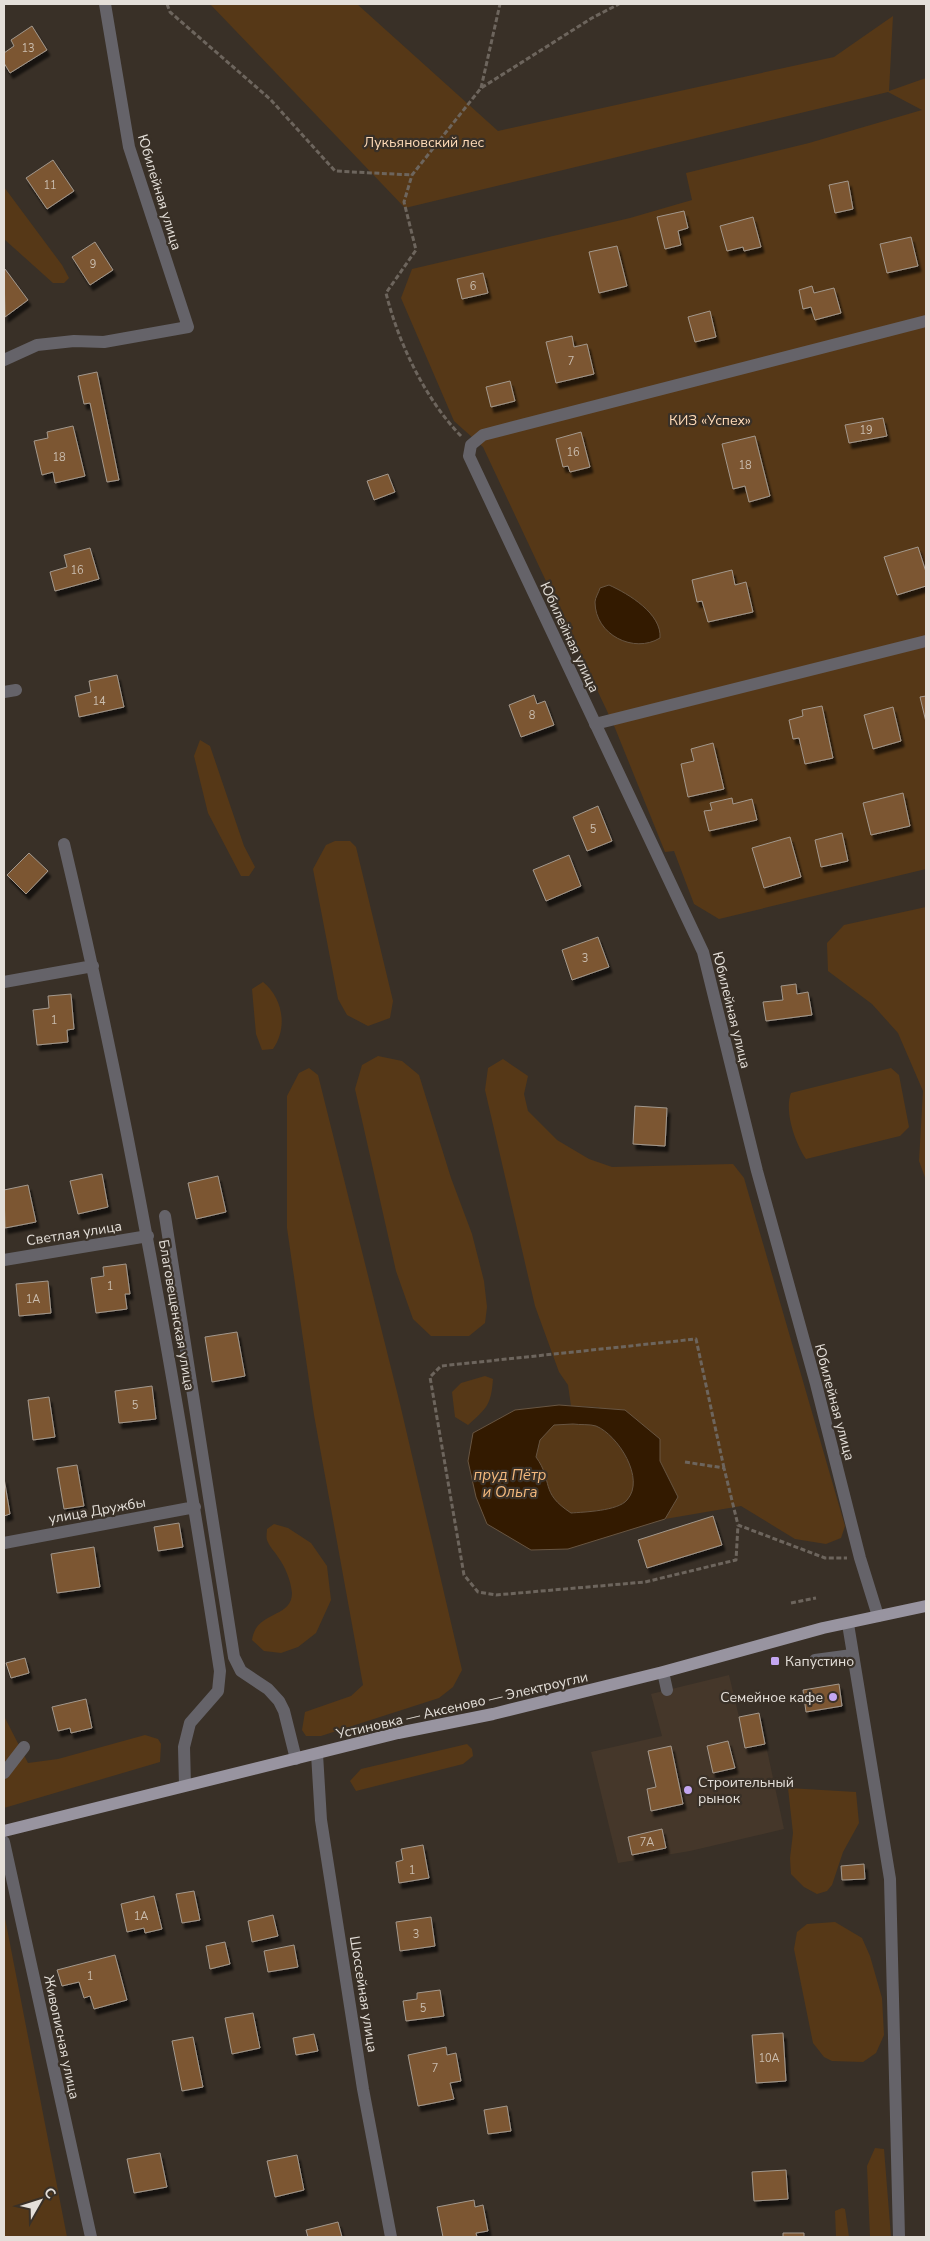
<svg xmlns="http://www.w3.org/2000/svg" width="930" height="2241" font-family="'Nunito Sans',sans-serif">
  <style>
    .built { fill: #45372a }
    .green { fill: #563817 }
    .water { fill: #331a00; stroke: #685541; fill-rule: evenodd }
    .building { fill: #7c5731; stroke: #a3988d; filter: url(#shadow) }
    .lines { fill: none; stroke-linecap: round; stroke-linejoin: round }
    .path { stroke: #6d655d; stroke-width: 3; stroke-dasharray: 5 2.5; stroke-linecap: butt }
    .minor { stroke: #656369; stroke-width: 12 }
    .major { stroke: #9894a0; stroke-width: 12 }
    .poi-dot { fill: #c4a7f1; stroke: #393027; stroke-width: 2 }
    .labels { text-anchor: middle; stroke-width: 4.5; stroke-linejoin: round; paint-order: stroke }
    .number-label { font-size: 11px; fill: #cabdaf }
    .park-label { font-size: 14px; fill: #ffdbb8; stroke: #393027 }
    .street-label { font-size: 14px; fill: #e4dfd9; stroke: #393027 }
    .poi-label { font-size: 14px; fill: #e4dfd9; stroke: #393027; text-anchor: start }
    .water-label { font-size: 15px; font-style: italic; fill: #f4b97d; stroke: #393027 }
  </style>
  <defs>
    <filter id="shadow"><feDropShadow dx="3" dy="5.5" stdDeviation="1" flood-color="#0009"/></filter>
  </defs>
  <rect width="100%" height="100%" fill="#393027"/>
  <!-- built -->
  <path class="built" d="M 729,1675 L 739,1717 L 759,1713 L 784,1829 L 690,1851 L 618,1863 L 591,1752 L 662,1736 L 651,1694 Z"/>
  <!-- green -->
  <path class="green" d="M 210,4 L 357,4 L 498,131 L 834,57 L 893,16 L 889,91 L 926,78 L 926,869 L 719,919 L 694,904 L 674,851 L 665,852 L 615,728 L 483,447 L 454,421 L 401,298 L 412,269 L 630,218 L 692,200 L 686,173 L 809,143 L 922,110 L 888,92 L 405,208 Z
    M 4,187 L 62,265 L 69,278 L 64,283 L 53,283 L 4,239 Z
    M 200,740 L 210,746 L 244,846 L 255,867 L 249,876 L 241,876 L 208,813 L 194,756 Z
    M 335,841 L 350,841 L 356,847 L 393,1001 L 390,1018 L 368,1026 L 347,1015 L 338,999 L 313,869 L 326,845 Z
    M 926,907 L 926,1180 L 919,1161 L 923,1091 L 898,1033 L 872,1004 L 828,971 L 827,943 L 844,925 Z
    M 263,982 C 283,998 288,1028 273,1049 L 262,1050 L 256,1034 L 252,989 Z
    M 378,1056 L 402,1061 L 419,1075 L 451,1178 L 472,1234 L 484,1281 L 487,1307 L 485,1323 L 469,1336 L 431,1336 L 413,1319 L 396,1271 L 355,1089 L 362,1065 Z
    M 503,1059 L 528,1076 L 524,1094 L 528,1111 L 557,1140 L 589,1159 L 612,1167 L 733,1164 L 744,1178 L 845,1526 L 841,1538 L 826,1544 L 795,1539 L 741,1506 L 665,1519 L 678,1497 L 660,1461 L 660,1439 L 598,1407 L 571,1406 L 568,1385 L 559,1372 L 535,1306 L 485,1090 L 488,1068 Z
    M 309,1068 L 318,1075 L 400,1404 L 462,1670 L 453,1687 L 439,1698 L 321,1736 L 306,1736 L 302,1730 L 305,1712 L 351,1696 L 363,1685 L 314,1415 L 287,1228 L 287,1096 L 299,1073 Z
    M 891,1068 L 899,1075 L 909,1127 L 900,1136 L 806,1159 C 795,1143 784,1111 791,1093 Z
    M 485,1376 L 493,1379 C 491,1405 487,1408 468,1425 L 455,1417 L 452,1392 L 461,1383 Z
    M 573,1424 C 580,1425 590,1424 596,1426 C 618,1435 646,1480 627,1500 C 617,1511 584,1512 571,1513 C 566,1510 558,1506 554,1502 C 544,1488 546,1472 536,1458 L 540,1440 L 553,1425 Z
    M 274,1524 L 288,1528 L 311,1543 L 327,1566 L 331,1600 L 316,1633 L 298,1647 L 281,1653 L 264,1651 L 252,1640 C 256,1610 292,1619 292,1593 C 291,1581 285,1566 278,1557 C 275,1552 269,1546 267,1540 C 266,1537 267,1532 267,1529 Z
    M 4,1716 L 28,1763 L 58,1759 L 145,1735 L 158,1739 L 161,1744 L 160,1762 L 4,1808 Z
    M 467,1744 L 472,1749 L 473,1756 L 463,1764 L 356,1791 L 350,1781 L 361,1769 Z
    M 788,1788 L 856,1792 L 859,1823 L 843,1852 L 832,1885 L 827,1891 L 817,1894 L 804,1887 L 791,1874 L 790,1858 L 793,1833 Z
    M 4,1913 L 67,2237 L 4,2237 Z
    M 835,1922 L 862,1938 L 870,1956 L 882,1998 L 884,2035 L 876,2053 L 863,2062 L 832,2061 L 824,2057 L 813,2043 L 794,1949 L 797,1932 L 807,1924 Z
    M 875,2148 L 884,2149 L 891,2237 L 870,2237 L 867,2166 Z
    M 842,2208 L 845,2209 L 849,2237 L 836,2237 L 835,2211 Z"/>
  <!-- water -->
  <path class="water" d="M 609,585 C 629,594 662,614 660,638 C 634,654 595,635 595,602 C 595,598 599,592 600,588 Z
    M 559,1405 L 625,1410 L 660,1439 L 660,1461 L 678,1497 L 665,1519 L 568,1549 L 531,1550 L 487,1524 L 476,1497 L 468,1461 L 473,1433 L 515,1410 ZM 573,1424 C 580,1425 590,1424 596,1426 C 618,1435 646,1479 627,1500 C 618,1511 584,1512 571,1513 C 539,1492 554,1482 536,1457 L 540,1440 L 554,1425 Z"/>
  <!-- building -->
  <path class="building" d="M 32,26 L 47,50 L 10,73 L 4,63 L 4,53 L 14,46 L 11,40 Z
    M 53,160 L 74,191 L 47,209 L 26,178 Z
    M 848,181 L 853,209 L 835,213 L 829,185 Z
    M 684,211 L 688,228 L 678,231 L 681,245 L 665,249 L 657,217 Z
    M 753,217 L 761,247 L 744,251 L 743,247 L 727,251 L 720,226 Z
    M 911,237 L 918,266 L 887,273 L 880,244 Z
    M 95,242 L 113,270 L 90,285 L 72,257 Z
    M 617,246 L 627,286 L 599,293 L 589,252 Z
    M 5,269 L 28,300 L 5,317 L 4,270 Z
    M 483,273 L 488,293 L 462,299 L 457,279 Z
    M 812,286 L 814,293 L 834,288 L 841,313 L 815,320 L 811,307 L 803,309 L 799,290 Z
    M 710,311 L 716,337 L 695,342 L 688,317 Z
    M 572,336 L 574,347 L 587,344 L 594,374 L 556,383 L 546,342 Z
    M 97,372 L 119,480 L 107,482 L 90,403 L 84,404 L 78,376 Z
    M 510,381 L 515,401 L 491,407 L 486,387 Z
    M 883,418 L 887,436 L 849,443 L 845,425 Z
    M 73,426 L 85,476 L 55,483 L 53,472 L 42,475 L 34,441 L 48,438 L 47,432 Z
    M 581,432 L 590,467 L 570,472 L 568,466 L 563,467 L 556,439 Z
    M 755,436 L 770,496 L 749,502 L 745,486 L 733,489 L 722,444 Z
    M 388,474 L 395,492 L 374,500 L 367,481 Z
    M 918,547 L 926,572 L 926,586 L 897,595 L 884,557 Z
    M 90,548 L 99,579 L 55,591 L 50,572 L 67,567 L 64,555 Z
    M 732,570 L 735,585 L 746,582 L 753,612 L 708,622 L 702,601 L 697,602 L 692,580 Z
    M 117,675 L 124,707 L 79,717 L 75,696 L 91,692 L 89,681 Z
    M 534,695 L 537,704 L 545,701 L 554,725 L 521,737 L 509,705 Z
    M 926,696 L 926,722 L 920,697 Z
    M 822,706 L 833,758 L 805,764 L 799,738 L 793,739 L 789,720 L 803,716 L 802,710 Z
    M 893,707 L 901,741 L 873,749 L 864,715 Z
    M 713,743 L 724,789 L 688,797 L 681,764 L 694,761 L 691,749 Z
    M 903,793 L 910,826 L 871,835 L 863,803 Z
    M 732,798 L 733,804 L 752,799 L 757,820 L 709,831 L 704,811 L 712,810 L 710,803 Z
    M 598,806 L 612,841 L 587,851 L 573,817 Z
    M 842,833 L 848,861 L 821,867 L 815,840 Z
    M 790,837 L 801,877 L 764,888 L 752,848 Z
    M 29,853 L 48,871 L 26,894 L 7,875 Z
    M 569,855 L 581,886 L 546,901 L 533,870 Z
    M 598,937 L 609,967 L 572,980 L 562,950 Z
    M 796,984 L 797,994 L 808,992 L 812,1015 L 766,1021 L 763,1002 L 783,1000 L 781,986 Z
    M 71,994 L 74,1029 L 67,1030 L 68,1042 L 37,1045 L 33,1010 L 49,1008 L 48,996 Z
    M 635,1106 L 667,1108 L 665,1146 L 633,1144 Z
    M 102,1174 L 108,1207 L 78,1214 L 70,1181 Z
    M 218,1176 L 226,1212 L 196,1219 L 188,1183 Z
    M 28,1185 L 36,1222 L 5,1228 L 4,1190 Z
    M 126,1264 L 130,1294 L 125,1294 L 127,1309 L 96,1313 L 91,1278 L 104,1276 L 103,1267 Z
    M 48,1281 L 51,1313 L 19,1316 L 16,1284 Z
    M 237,1332 L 245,1376 L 212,1382 L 205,1337 Z
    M 152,1386 L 156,1419 L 119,1423 L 115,1391 Z
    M 49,1397 L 55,1437 L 33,1440 L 28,1400 Z
    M 77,1465 L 84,1506 L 64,1509 L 57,1468 Z
    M 4,1478 L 10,1514 L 4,1516 Z
    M 713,1516 L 722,1545 L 647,1568 L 638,1540 Z
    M 179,1523 L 183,1547 L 158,1551 L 154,1527 Z
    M 94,1547 L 100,1587 L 57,1593 L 51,1554 Z
    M 25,1658 L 29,1673 L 11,1678 L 6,1663 Z
    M 839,1684 L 842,1706 L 806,1712 L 803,1690 Z
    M 86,1699 L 92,1728 L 71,1733 L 70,1728 L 58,1731 L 52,1707 Z
    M 759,1713 L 765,1744 L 745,1748 L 739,1717 Z
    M 728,1741 L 735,1768 L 713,1773 L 707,1746 Z
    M 671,1746 L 683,1804 L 651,1811 L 647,1789 L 656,1787 L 648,1751 Z
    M 662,1829 L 666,1848 L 632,1855 L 628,1837 Z
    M 423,1845 L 429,1878 L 399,1883 L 396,1862 L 403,1860 L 401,1849 Z
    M 864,1864 L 865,1879 L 842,1880 L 841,1866 Z
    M 194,1891 L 200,1920 L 182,1923 L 176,1894 Z
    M 154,1896 L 162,1929 L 145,1933 L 144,1928 L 127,1932 L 121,1904 Z
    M 273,1915 L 278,1936 L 252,1942 L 248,1921 Z
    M 431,1917 L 435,1946 L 400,1951 L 396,1922 Z
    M 225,1942 L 230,1964 L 210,1969 L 206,1946 Z
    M 294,1945 L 298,1967 L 268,1972 L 264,1951 Z
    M 115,1955 L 127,2000 L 94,2009 L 90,1996 L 84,1998 L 79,1982 L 62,1986 L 57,1970 Z
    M 440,1990 L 444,2016 L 406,2021 L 403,2001 L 417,1999 L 417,1993 Z
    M 253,2013 L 260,2048 L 232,2054 L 225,2018 Z
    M 783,2033 L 786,2081 L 756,2083 L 752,2035 Z
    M 314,2034 L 318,2051 L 296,2055 L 293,2038 Z
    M 193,2037 L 203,2087 L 182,2091 L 172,2041 Z
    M 446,2047 L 447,2055 L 456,2053 L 461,2081 L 450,2083 L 454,2099 L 418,2106 L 408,2055 Z
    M 507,2106 L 511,2131 L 488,2134 L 484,2110 Z
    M 160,2153 L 167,2187 L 134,2193 L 127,2159 Z
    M 297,2155 L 304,2190 L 275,2197 L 267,2161 Z
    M 786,2170 L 788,2199 L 754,2201 L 752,2172 Z
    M 474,2200 L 475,2207 L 483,2205 L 488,2231 L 476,2233 L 477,2237 L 443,2237 L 437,2207 Z
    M 338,2222 L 342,2237 L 308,2237 L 306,2230 Z
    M 783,2233 L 804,2233 L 804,2237 L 783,2237 Z"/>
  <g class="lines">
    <!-- path -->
    <path class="path" d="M 167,4 L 170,12 L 270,99 L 335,171 L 412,175
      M 481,88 L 500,4
      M 461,436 C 425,399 398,342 386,293 L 416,250 L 404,202 L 412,175 L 481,88 L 592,18 L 619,4
      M 685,1462 L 724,1468 L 738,1525 L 825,1558 L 847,1558
      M 724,1468 L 696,1339 L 441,1366 L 430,1377 L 464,1575 L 478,1592 L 496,1595 L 645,1582 L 736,1560 L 738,1525
      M 791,1603 L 816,1598"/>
    <!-- minor -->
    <path class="minor" d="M 4,360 L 37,345 L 74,341 L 104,342 L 188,327 L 129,147 L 105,4
      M 4,692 L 16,690
      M 595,724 L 926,641
      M 64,844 C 129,1117 177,1393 220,1671 L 218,1691 L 190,1723 L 184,1747 L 185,1785
      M 4,982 L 93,966
      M 165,1216 L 234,1657 L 241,1671 L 268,1689 L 279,1701 L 284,1711 L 296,1759
      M 4,1260 L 148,1236
      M 4,1543 L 195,1507
      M 878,1616 L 860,1558 L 816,1384 L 757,1171 L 703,952 L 469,456 L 471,445 L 483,435 L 926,321
      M 848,1624 L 890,1879 L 899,2237
      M 815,1660 L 852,1655
      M 663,1672 L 667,1690
      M 317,1754 L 321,1820 L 363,2089 L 391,2237
      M 4,1773 L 24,1747
      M 4,1842 L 91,2237"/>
    <!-- major -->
    <path class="major" d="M 4,1831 L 398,1733 L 493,1714 L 663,1672 L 823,1628 L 926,1606"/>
  </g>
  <!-- markers -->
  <g class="poi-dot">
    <rect x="770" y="1656" width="10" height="10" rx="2.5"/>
    <circle cx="833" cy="1697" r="5"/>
    <circle cx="688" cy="1790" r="5"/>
  </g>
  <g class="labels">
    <!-- number labels -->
    <g class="number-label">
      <text x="28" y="52">13</text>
      <text x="50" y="189">11</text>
      <text x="93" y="268">9</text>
      <text x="473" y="290">6</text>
      <text x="571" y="365">7</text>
      <text x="866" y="434">19</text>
      <text x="573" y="456">16</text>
      <text x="59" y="461">18</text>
      <text x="745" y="469">18</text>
      <text x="77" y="574">16</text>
      <text x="99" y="705">14</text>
      <text x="532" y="719">8</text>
      <text x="593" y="833">5</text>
      <text x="585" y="962">3</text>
      <text x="54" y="1024">1</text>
      <text x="110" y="1290">1</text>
      <text x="33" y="1303">1А</text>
      <text x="135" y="1409">5</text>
      <text x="647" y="1846">7А</text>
      <text x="412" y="1874">1</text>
      <text x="141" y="1920">1А</text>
      <text x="416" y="1938">3</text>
      <text x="90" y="1980">1</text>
      <text x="423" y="2012">5</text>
      <text x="769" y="2062">10А</text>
      <text x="435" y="2072">7</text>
    </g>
    <!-- park labels -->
    <g class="park-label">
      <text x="424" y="147">Лукьяновский лес</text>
      <text x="710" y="425">КИЗ «Успех»</text>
    </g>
    <!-- street labels -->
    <g class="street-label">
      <text transform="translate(160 192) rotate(73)" y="5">Юбилейная улица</text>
      <text transform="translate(570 637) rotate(65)" y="5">Юбилейная улица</text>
      <text transform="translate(732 1010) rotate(76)" y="5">Юбилейная улица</text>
      <text transform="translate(74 1233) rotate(-9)" y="5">Светлая улица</text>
      <text transform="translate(177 1315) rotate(80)" y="5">Благовещенская улица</text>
      <text transform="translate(835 1402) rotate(75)" y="5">Юбилейная улица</text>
      <text transform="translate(97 1510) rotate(-10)" y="5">улица Дружбы</text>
      <text transform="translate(462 1705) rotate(-13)" y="5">Устиновка — Аксеново — Электроугли</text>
      <text transform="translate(364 1994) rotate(81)" y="5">Шоссейная улица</text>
      <text transform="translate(62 2037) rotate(78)" y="5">Живописная улица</text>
    </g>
    <!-- poi labels -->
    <g class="poi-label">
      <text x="785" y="1666">Капустино</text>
      <text x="823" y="1702" text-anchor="end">Семейное кафе</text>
      <text x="698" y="1787">Строительный<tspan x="698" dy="16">рынок</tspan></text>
    </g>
    <!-- water labels -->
    <g class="water-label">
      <text x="510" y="1480">пруд Пётр<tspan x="510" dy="17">и Ольга</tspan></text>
    </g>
  </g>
  <!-- border -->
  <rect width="930" height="2241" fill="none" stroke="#e4dfd9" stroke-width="10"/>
  <!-- north arrow -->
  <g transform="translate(40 2201) rotate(51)" stroke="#393027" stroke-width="4" paint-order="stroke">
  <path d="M0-4L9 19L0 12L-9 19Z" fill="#e4dfd9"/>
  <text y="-8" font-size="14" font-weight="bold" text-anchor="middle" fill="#e4dfd9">С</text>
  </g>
</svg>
